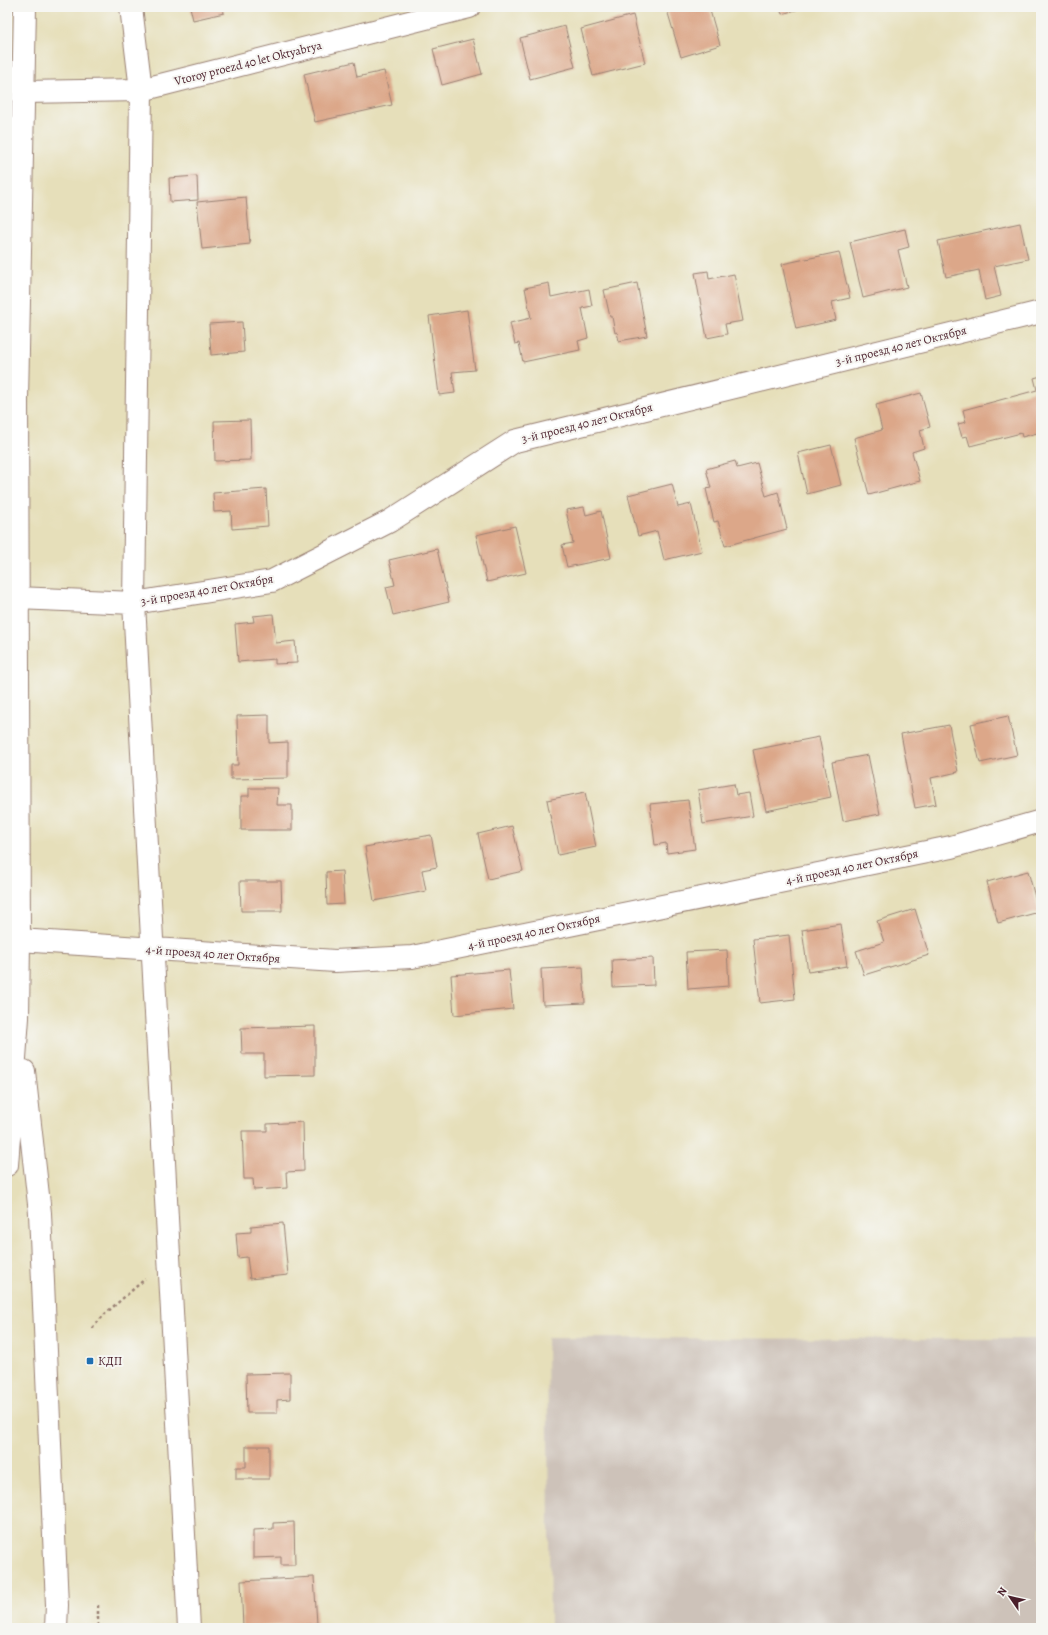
<svg xmlns="http://www.w3.org/2000/svg" width="1048" height="1635" font-family="Alegreya,serif">
  <style>
    .industrial { fill: #cdc2b9 }
    .building { fill: #dca789 }
    .lines { fill: none; stroke-linecap: round; stroke-linejoin: round }
    .minor-casing { stroke: #987f72; stroke-width: 24 }
    .major-casing { stroke: #987f72; stroke-width: 24 }
    .path { stroke: #987f72; stroke-width: 2.5; stroke-dasharray: 3 3; stroke-linecap: butt }
    .minor { stroke: #fff; stroke-width: 22 }
    .major { stroke: #fff; stroke-width: 22 }
    .poi-dot { fill: #1f6fb2; stroke: #f6f6f2; stroke-width: 1.5 }
    .labels { text-anchor: middle; stroke-width: 4; stroke-linejoin: round; paint-order: stroke }
    .street-label { font-size: 12px; fill: #4a1f2b; stroke: #f6f6f2 }
    .poi-label { font-size: 12px; fill: #4a1f2b; stroke: #f6f6f2; text-anchor: start }
  </style>
  <rect width="100%" height="100%" fill="#f6f6f2"/>
  <filter id="ink" filterUnits="userSpaceOnUse"><feTurbulence type="fractalNoise" baseFrequency=".025" numOctaves="2"/><feDisplacementMap in="SourceGraphic" scale="8" xChannelSelector="R" yChannelSelector="G"/><feConvolveMatrix kernelMatrix="1 2 1 2 8 2 1 2 1" color-interpolation-filters="sRGB"/></filter>
  <filter id="wash" filterUnits="userSpaceOnUse"><feTurbulence type="fractalNoise" baseFrequency=".012" numOctaves="4" result="noise"/><feDisplacementMap in="SourceGraphic" scale="16" xChannelSelector="R" yChannelSelector="G"/><feGaussianBlur stdDeviation="0.9" result="paint"/><feColorMatrix in="noise" values="0 0 0 0 0 0 0 0 0 0 0 0 0 0 0 0 0 1.4 0 .05"/><feComposite in="paint" operator="in"/></filter>
  <g filter="url(#wash)">
    <rect width="100%" height="100%" fill="#e6dfba"/>
    <!-- industrial -->
    <path class="industrial" d="M 547,1338 L 1041,1339 L 1041,1628 L 550,1628 Z"/>
    <g id="blocks">
      <!-- building -->
      <path class="building" d="M 190,7 L 223,7 L 224,13 L 193,20 Z
        M 677,7 L 709,7 L 720,45 L 681,57 L 667,10 Z
        M 779,7 L 806,7 L 782,14 Z
        M 633,15 L 645,63 L 593,76 L 581,29 Z
        M 565,26 L 575,67 L 530,79 L 520,38 Z
        M 473,39 L 482,74 L 442,85 L 433,49 Z
        M 354,62 L 357,77 L 384,71 L 392,105 L 315,122 L 304,74 Z
        M 197,176 L 198,200 L 170,202 L 169,178 Z
        M 246,197 L 250,244 L 202,249 L 197,202 Z
        M 1020,223 L 1028,259 L 994,266 L 1001,296 L 985,300 L 979,270 L 946,277 L 938,241 Z
        M 905,229 L 909,247 L 898,250 L 907,287 L 863,298 L 850,242 Z
        M 839,252 L 850,298 L 832,302 L 836,320 L 796,329 L 782,264 Z
        M 708,271 L 709,279 L 734,274 L 743,321 L 725,324 L 727,334 L 707,338 L 695,273 Z
        M 549,283 L 551,297 L 589,289 L 592,306 L 582,308 L 588,338 L 578,341 L 580,350 L 523,362 L 519,343 L 515,344 L 510,323 L 531,318 L 525,288 Z
        M 637,283 L 647,336 L 619,341 L 617,332 L 615,333 L 612,317 L 610,317 L 604,290 Z
        M 467,310 L 475,370 L 452,372 L 455,393 L 439,395 L 429,316 Z
        M 242,322 L 244,352 L 211,355 L 209,324 Z
        M 1041,376 L 1041,432 L 1022,437 L 1021,433 L 970,446 L 967,436 L 962,437 L 958,424 L 966,422 L 963,410 L 1037,390 L 1034,378 Z
        M 921,393 L 930,427 L 920,430 L 924,448 L 912,452 L 920,481 L 869,495 L 854,438 L 882,430 L 876,405 Z
        M 250,420 L 251,460 L 215,461 L 214,421 Z
        M 831,445 L 841,485 L 807,494 L 798,453 Z
        M 735,461 L 737,468 L 757,463 L 766,496 L 778,492 L 787,529 L 725,546 L 718,521 L 714,522 L 706,489 L 711,488 L 706,469 Z
        M 672,484 L 678,507 L 691,504 L 702,551 L 664,560 L 657,531 L 638,536 L 628,495 Z
        M 266,489 L 268,526 L 232,529 L 231,511 L 214,512 L 213,493 Z
        M 584,507 L 586,515 L 601,511 L 611,558 L 567,567 L 562,545 L 573,543 L 566,510 Z
        M 515,526 L 526,573 L 487,582 L 476,535 Z
        M 437,549 L 449,602 L 393,615 L 386,587 L 395,585 L 389,560 Z
        M 273,614 L 276,643 L 295,641 L 297,663 L 275,664 L 275,659 L 238,662 L 235,624 L 254,622 L 253,616 Z
        M 269,715 L 269,743 L 288,742 L 288,778 L 231,779 L 231,765 L 238,765 L 237,716 Z
        M 1008,716 L 1017,755 L 980,763 L 971,724 Z
        M 949,725 L 958,772 L 931,778 L 936,804 L 915,808 L 901,734 Z
        M 819,737 L 831,797 L 766,811 L 753,750 Z
        M 868,755 L 880,814 L 843,821 L 832,762 Z
        M 734,784 L 736,795 L 749,793 L 753,816 L 703,824 L 698,790 Z
        M 249,788 L 278,788 L 277,805 L 292,805 L 292,830 L 241,830 L 241,796 L 249,796 Z
        M 585,792 L 596,847 L 558,855 L 547,800 Z
        M 688,800 L 695,849 L 667,853 L 666,843 L 655,845 L 650,804 Z
        M 512,826 L 523,871 L 488,879 L 478,834 Z
        M 431,835 L 437,867 L 422,870 L 426,891 L 374,901 L 365,847 Z
        M 342,871 L 344,904 L 327,905 L 326,872 Z
        M 1028,871 L 1039,912 L 998,923 L 987,882 Z
        M 240,881 L 281,881 L 282,911 L 241,911 Z
        M 915,909 L 929,955 L 864,975 L 856,951 L 884,942 L 877,921 Z
        M 841,924 L 847,966 L 808,972 L 802,930 Z
        M 789,935 L 795,999 L 760,1003 L 753,939 Z
        M 727,950 L 729,986 L 688,989 L 686,952 Z
        M 653,958 L 654,985 L 613,987 L 612,960 Z
        M 583,967 L 585,1003 L 543,1005 L 541,969 Z
        M 509,970 L 513,1009 L 454,1015 L 451,975 Z
        M 315,1026 L 315,1075 L 264,1076 L 264,1054 L 242,1054 L 241,1028 Z
        M 303,1122 L 304,1171 L 286,1172 L 287,1188 L 254,1190 L 253,1179 L 244,1179 L 242,1131 L 267,1131 L 267,1124 Z
        M 283,1223 L 288,1275 L 250,1279 L 247,1257 L 238,1258 L 236,1233 L 251,1232 L 251,1226 Z
        M 290,1373 L 290,1399 L 277,1400 L 277,1413 L 247,1413 L 246,1374 Z
        M 246,1446 L 269,1446 L 269,1479 L 236,1479 L 236,1467 L 246,1467 Z
        M 294,1522 L 295,1565 L 281,1565 L 281,1557 L 253,1558 L 253,1530 L 273,1529 L 273,1523 Z
        M 314,1577 L 317,1624 L 243,1627 L 241,1581 Z"/>
    </g>
  </g>
  <g filter="url(#ink)">
    <use href="#blocks" fill-opacity="0" stroke="#987f72" stroke-width="1"/>
    <g class="lines">
      <defs>
        <path id="minor" d="M 131,7 L 141,90 L 134,603 L 189,1628
          M 24,92 L 141,90 L 469,7
          M 17,598 L 134,603 L 272,581 L 390,521 L 515,441 L 1041,312
          M 19,940 L 335,961 L 412,957 L 951,847 L 1041,821"/>
        <path id="major" d="M 24,1071 L 40,1213 L 57,1605 L 56,1628
          M 7,1165 L 18,1018 L 19,940 L 17,399 L 25,7"/>
      </defs>
      <!-- minor casing -->
      <use href="#minor" class="minor-casing"/>
      <!-- major casing -->
      <use href="#major" class="major-casing"/>
      <!-- path -->
      <path class="path" d="M 92,1328 L 106,1313 L 145,1279
        M 98,1605 L 98,1628"/>
      <!-- minor -->
      <use href="#minor" class="minor"/>
      <!-- major -->
      <use href="#major" class="major"/>
    </g>
  </g>
  <!-- markers -->
  <rect class="poi-dot" x="86" y="1357" width="8" height="8" rx="2"/>
  <g class="labels">
    <!-- street labels -->
    <g class="street-label">
      <text transform="translate(248 63) rotate(-14)" y="4">Vtoroy proezd 40 let Oktyabrya</text>
      <text transform="translate(901 346) rotate(-14)" y="4">3-й проезд 40 лет Октября</text>
      <text transform="translate(587 423) rotate(-14)" y="4">3-й проезд 40 лет Октября</text>
      <text transform="translate(207 590) rotate(-10)" y="4">3-й проезд 40 лет Октября</text>
      <text transform="translate(852 867) rotate(-12)" y="4">4-й проезд 40 лет Октября</text>
      <text transform="translate(534 932) rotate(-12)" y="4">4-й проезд 40 лет Октября</text>
      <text transform="translate(213 954) rotate(4)" y="4">4-й проезд 40 лет Октября</text>
    </g>
    <!-- poi labels -->
    <g class="poi-label">
      <text x="98" y="1365">КДП</text>
    </g>
  </g>
  <!-- margin -->
  <rect width="1048" height="1635" fill="none" stroke="#f6f6f2" stroke-width="24"/>
  <!-- north arrow -->
  <g transform="translate(1010 1597) rotate(304)" stroke="#f6f6f2" stroke-width="3" paint-order="stroke">
  <path d="M0-3L7 15L0 10L-7 15Z" fill="#4a1f2b"/>
  <text y="-6" font-size="11" font-weight="bold" text-anchor="middle" fill="#4a1f2b">N</text>
  </g>
</svg>
